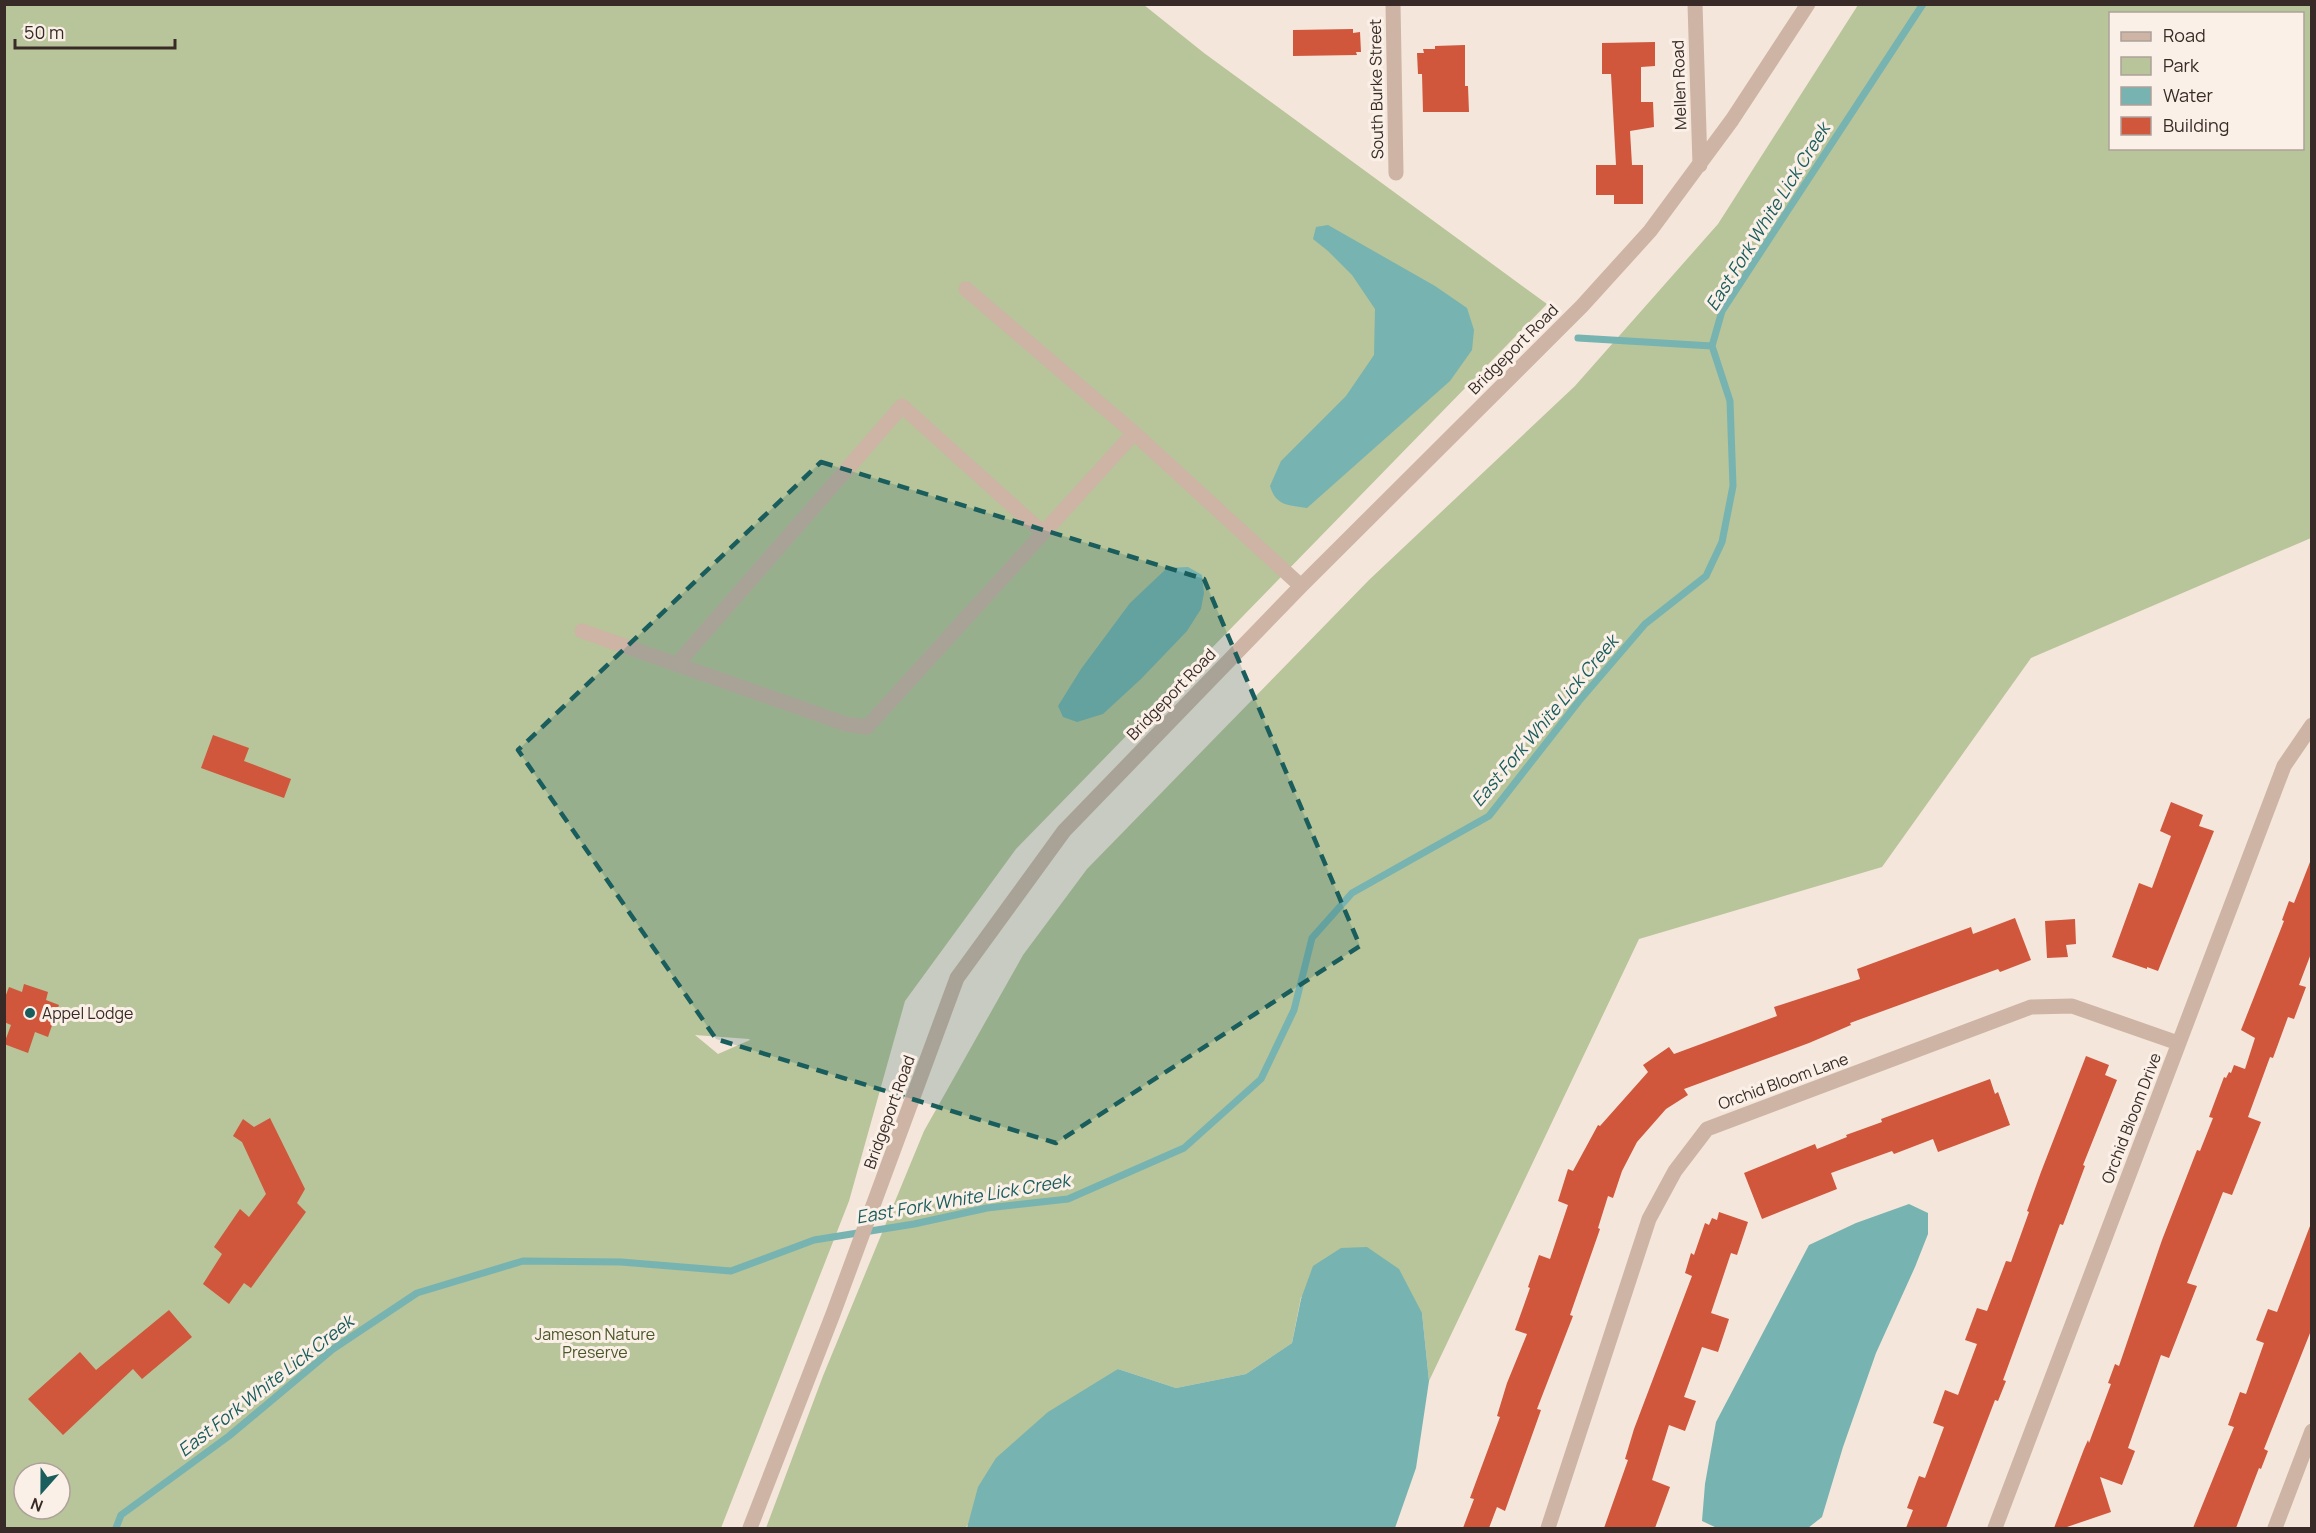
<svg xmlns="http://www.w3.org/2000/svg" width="2316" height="1533" font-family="Manrope,sans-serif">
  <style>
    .green { fill: #b8c499; fill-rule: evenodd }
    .water { fill: #77b3b1 }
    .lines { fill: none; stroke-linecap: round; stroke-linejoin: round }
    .stream { stroke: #77b3b1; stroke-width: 7 }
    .building { fill: #d0563c }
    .minor { stroke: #cdb4a5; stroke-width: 15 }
    .marked { fill: #195d5d; fill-opacity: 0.2; stroke: #195d5d; stroke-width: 4.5; stroke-dasharray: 12 8; stroke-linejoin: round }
    .poi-dot { fill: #195d5d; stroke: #fbf0e7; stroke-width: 2 }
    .labels { text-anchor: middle; stroke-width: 6; stroke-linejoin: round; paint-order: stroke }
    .street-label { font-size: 16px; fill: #382b27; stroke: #fbf0e7 }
    .poi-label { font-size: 16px; fill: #382b27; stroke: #fbf0e7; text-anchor: start }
    .park-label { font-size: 16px; fill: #4a5829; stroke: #fbf0e7 }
    .water-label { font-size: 18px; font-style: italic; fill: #195d5d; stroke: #fbf0e7 }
  </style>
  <rect width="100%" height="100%" fill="#f4e6da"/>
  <!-- green -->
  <path class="green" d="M 5,5 L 1144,5 L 1204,53 L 1547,304 L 1016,849 L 905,1001 L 849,1201 L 721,1528 L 5,1528 ZM 695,1035 L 749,1039 L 750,1040 L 718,1054 ZM 24,1473 L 60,1473 L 60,1509 L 24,1509 Z
    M 1858,5 L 2311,5 L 2311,538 L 2031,658 L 1882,867 L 1639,939 L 1429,1381 L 1422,1313 L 1301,1297 L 1292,1343 L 1246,1374 L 1176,1388 L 1118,1369 L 966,1527 L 967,1528 L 766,1528 L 823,1376 L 924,1131 L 1023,955 L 1087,869 L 1369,580 L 1575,386 L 1718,224 ZM 2110,14 L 2302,14 L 2302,148 L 2110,148 Z"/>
  <!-- water -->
  <path class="water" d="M 1328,225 L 1435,286 L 1467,308 L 1474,330 L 1472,350 L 1450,381 L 1307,508 C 1288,505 1276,506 1270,486 L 1281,461 L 1346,396 L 1374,355 L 1375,309 L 1352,275 L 1328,251 L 1313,239 L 1316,227 Z
    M 1188,567 L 1202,575 L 1204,593 L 1201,609 L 1187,631 L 1141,679 L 1103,714 L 1077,722 L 1063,717 L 1058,706 L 1081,669 L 1130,603 L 1167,568 Z
    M 1909,1204 L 1928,1213 L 1928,1234 L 1915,1267 L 1876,1353 L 1843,1447 L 1822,1517 L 1808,1528 L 1717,1528 L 1702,1521 L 1705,1484 L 1716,1422 L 1809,1245 L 1856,1223 Z
    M 1367,1247 L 1399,1269 L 1422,1313 L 1429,1381 L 1416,1468 L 1395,1528 L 967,1528 L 978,1487 L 996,1458 L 1048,1412 L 1118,1369 L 1176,1388 L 1246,1374 L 1292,1343 L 1301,1299 L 1313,1266 L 1341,1248 Z"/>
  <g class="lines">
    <!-- stream -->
    <path class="stream" d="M 1578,338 L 1712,346
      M 116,1528 L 121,1515 L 229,1436 L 333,1349 L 417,1293 L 523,1261 L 621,1262 L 731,1271 L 814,1240 L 914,1224 L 987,1208 L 1068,1199 L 1184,1148 L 1261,1079 L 1294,1010 L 1312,938 L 1352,893 L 1489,816 L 1579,701 L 1645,624 L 1706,576 L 1722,542 L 1733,486 L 1730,401 L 1712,346 L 1722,311 L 1923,4"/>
  </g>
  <!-- building -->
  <path class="building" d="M 1353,29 L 1353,33 L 1360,32 L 1361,52 L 1356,52 L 1357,55 L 1293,56 L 1293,30 Z
    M 1655,42 L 1655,66 L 1641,67 L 1641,102 L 1653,102 L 1654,127 L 1630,131 L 1632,165 L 1643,165 L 1643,204 L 1614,204 L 1614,195 L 1596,195 L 1596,165 L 1616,165 L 1611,74 L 1602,74 L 1602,43 Z
    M 1465,45 L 1465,86 L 1468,86 L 1469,112 L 1423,112 L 1422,74 L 1418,74 L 1417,53 L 1424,53 L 1423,49 L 1435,49 L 1435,46 Z
    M 213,735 L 249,748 L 244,761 L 291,779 L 284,798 L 201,768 Z
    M 2171,802 L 2203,815 L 2199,826 L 2214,831 L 2158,971 L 2147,967 L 2147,969 L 2112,957 L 2139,883 L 2152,888 L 2171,836 L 2160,831 Z
    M 2310,862 L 2312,951 L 2299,985 L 2306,987 L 2294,1019 L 2288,1017 L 2273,1058 L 2270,1057 L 2248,1117 L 2261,1122 L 2232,1195 L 2223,1192 L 2187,1283 L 2197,1286 L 2169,1358 L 2161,1355 L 2128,1448 L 2135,1451 L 2122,1485 L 2100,1477 L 2111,1512 L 2064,1528 L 2054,1528 L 2084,1449 L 2088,1440 L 2089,1443 L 2111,1384 L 2108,1383 L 2115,1364 L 2119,1366 L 2162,1240 L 2197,1150 L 2200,1151 L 2213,1118 L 2209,1117 L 2224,1077 L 2226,1078 L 2229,1072 L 2231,1073 L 2234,1065 L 2245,1069 L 2255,1038 L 2241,1030 L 2284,921 L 2282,920 L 2289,901 L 2294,903 Z
    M 2015,918 L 2031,960 L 2000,972 L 1998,969 L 1850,1023 L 1851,1025 L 1809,1043 L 1684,1089 L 1688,1095 L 1666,1109 L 1637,1142 L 1622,1171 L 1613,1198 L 1608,1196 L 1598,1228 L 1600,1229 L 1570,1315 L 1573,1316 L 1537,1409 L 1541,1410 L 1505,1511 L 1497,1507 L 1489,1528 L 1463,1528 L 1474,1499 L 1470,1498 L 1500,1417 L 1497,1416 L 1507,1383 L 1527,1334 L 1515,1330 L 1530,1288 L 1528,1287 L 1539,1255 L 1550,1259 L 1568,1205 L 1558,1201 L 1568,1169 L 1573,1171 L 1598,1125 L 1600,1126 L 1648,1072 L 1643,1065 L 1669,1047 L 1674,1054 L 1777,1016 L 1774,1007 L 1860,979 L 1857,969 L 1971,927 L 1973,934 Z
    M 2075,919 L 2076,944 L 2066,945 L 2068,957 L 2047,958 L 2045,921 Z
    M 24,984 L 48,992 L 46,1000 L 59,1005 L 48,1037 L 35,1032 L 28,1053 L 4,1044 L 11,1025 L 4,1022 L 4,1000 L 9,987 L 22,992 Z
    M 2086,1056 L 2109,1065 L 2105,1075 L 2117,1080 L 2083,1165 L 2085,1166 L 2063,1225 L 2060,1224 L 2003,1380 L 2006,1381 L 1998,1401 L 1995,1400 L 1946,1528 L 1906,1528 L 1913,1510 L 1907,1508 L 1919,1476 L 1925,1478 L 1944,1427 L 1933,1423 L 1945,1390 L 1958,1395 L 1977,1344 L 1965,1340 L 1977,1308 L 1987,1311 L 2006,1261 L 2011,1262 L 2029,1212 L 2027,1211 L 2041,1172 Z
    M 1990,1079 L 1995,1094 L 1998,1092 L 2010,1125 L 1938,1152 L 1933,1139 L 1894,1154 L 1892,1151 L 1831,1173 L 1837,1189 L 1762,1219 L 1744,1173 L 1815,1144 L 1817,1149 L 1847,1137 L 1846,1135 L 1882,1122 L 1881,1119 Z
    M 270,1118 L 305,1189 L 297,1203 L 306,1212 L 251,1288 L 244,1283 L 229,1304 L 203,1284 L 222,1254 L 214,1247 L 240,1209 L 249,1217 L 266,1194 L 242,1142 L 233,1136 L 243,1119 L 254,1127 Z
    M 1719,1212 L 1748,1222 L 1737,1255 L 1731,1253 L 1711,1313 L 1729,1319 L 1718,1352 L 1702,1347 L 1684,1397 L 1696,1401 L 1685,1431 L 1669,1425 L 1652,1480 L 1670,1487 L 1655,1528 L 1604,1528 L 1628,1460 L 1625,1459 L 1634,1429 L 1692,1276 L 1685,1273 L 1691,1253 L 1694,1255 L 1705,1223 L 1709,1225 L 1712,1218 L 1717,1220 Z
    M 2310,1226 L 2312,1227 L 2312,1328 L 2264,1449 L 2268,1451 L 2261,1469 L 2259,1468 L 2236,1528 L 2193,1528 L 2234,1427 L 2228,1425 L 2240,1392 L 2246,1394 L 2264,1343 L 2256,1340 L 2268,1309 L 2277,1312 Z
    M 169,1310 L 192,1337 L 142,1379 L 133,1369 L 63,1435 L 28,1399 L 80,1352 L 96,1370 Z"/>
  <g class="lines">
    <!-- minor -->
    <path class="minor" d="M 1393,4 L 1396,173
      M 1695,4 L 1700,165
      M 966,289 L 1134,433 L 1301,586
      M 582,631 L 846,724 L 867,727 L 1134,433
      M 677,664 L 902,406 L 1043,533
      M 750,1528 L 833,1314 L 957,978 L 1064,831 L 1301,586 L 1582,306 L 1650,231 L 1732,120 L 1808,4
      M 1548,1528 L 1649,1219 L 1675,1171 L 1707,1129 L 2031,1007 L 2072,1006 L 2178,1043
      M 1995,1528 L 2284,766 L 2312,725
      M 2275,1528 L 2312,1431"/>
  </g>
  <!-- marked area -->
  <path class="marked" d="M 821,462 L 1204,579 L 1360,946 L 1056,1143 L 716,1039 L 518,750 Z"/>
  <!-- markers -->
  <circle class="poi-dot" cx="30" cy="1013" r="6"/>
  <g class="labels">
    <!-- street labels -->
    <g class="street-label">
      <text transform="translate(1679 85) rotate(-92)" y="6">Mellen Road</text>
      <text transform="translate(1376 89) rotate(-91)" y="6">South Burke Street</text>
      <text transform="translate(1513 349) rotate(-45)" y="6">Bridgeport Road</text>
      <text transform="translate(1171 694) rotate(-46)" y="6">Bridgeport Road</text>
      <text transform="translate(1783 1081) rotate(-20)" y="6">Orchid Bloom Lane</text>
      <text transform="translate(889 1112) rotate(-70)" y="6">Bridgeport Road</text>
      <text transform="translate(2131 1118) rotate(-69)" y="6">Orchid Bloom Drive</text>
    </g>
    <!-- poi labels -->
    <g class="poi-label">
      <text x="42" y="1019">Appel Lodge</text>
    </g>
    <!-- park labels -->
    <g class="park-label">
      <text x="595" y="1340">Jameson Nature<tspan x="595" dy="18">Preserve</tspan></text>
    </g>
    <!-- water labels -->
    <g class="water-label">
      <text transform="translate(1768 217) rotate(-58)" y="6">East Fork White Lick Creek</text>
      <text transform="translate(1545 721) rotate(-50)" y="6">East Fork White Lick Creek</text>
      <text transform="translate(963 1199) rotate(-10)" y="6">East Fork White Lick Creek</text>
      <text transform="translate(266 1386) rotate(-38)" y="6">East Fork White Lick Creek</text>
    </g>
  </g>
  <!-- border -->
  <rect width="2316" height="1533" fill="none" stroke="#382b27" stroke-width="12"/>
  <!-- legend -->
  <rect x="2109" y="12" width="195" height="138" fill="#fbf0e7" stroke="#ada19a" stroke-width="1.5"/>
  <rect x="2121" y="32" width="30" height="9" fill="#cdb4a5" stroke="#ada19a" stroke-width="1.5"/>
  <text x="2163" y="42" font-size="18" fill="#382b27">Road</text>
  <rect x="2121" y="57" width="30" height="18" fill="#b8c499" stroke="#ada19a" stroke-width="1.5"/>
  <text x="2163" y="72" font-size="18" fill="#382b27">Park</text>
  <rect x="2121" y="87" width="30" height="18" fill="#77b3b1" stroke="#ada19a" stroke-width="1.5"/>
  <text x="2163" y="102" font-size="18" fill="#382b27">Water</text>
  <rect x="2121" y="117" width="30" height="18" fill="#d0563c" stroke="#ada19a" stroke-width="1.5"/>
  <text x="2163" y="132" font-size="18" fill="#382b27">Building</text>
  <!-- north arrow -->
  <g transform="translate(42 1491) rotate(201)"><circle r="28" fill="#fbf0e7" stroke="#ada19a" stroke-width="1.5"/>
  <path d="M0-4.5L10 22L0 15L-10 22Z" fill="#195d5d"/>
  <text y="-9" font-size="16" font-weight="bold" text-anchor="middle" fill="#382b27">N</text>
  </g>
  <!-- scale -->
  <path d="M15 39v9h160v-9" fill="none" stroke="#382b27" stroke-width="3"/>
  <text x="24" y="39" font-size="18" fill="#382b27" stroke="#fbf0e7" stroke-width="4.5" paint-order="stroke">50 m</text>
</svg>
